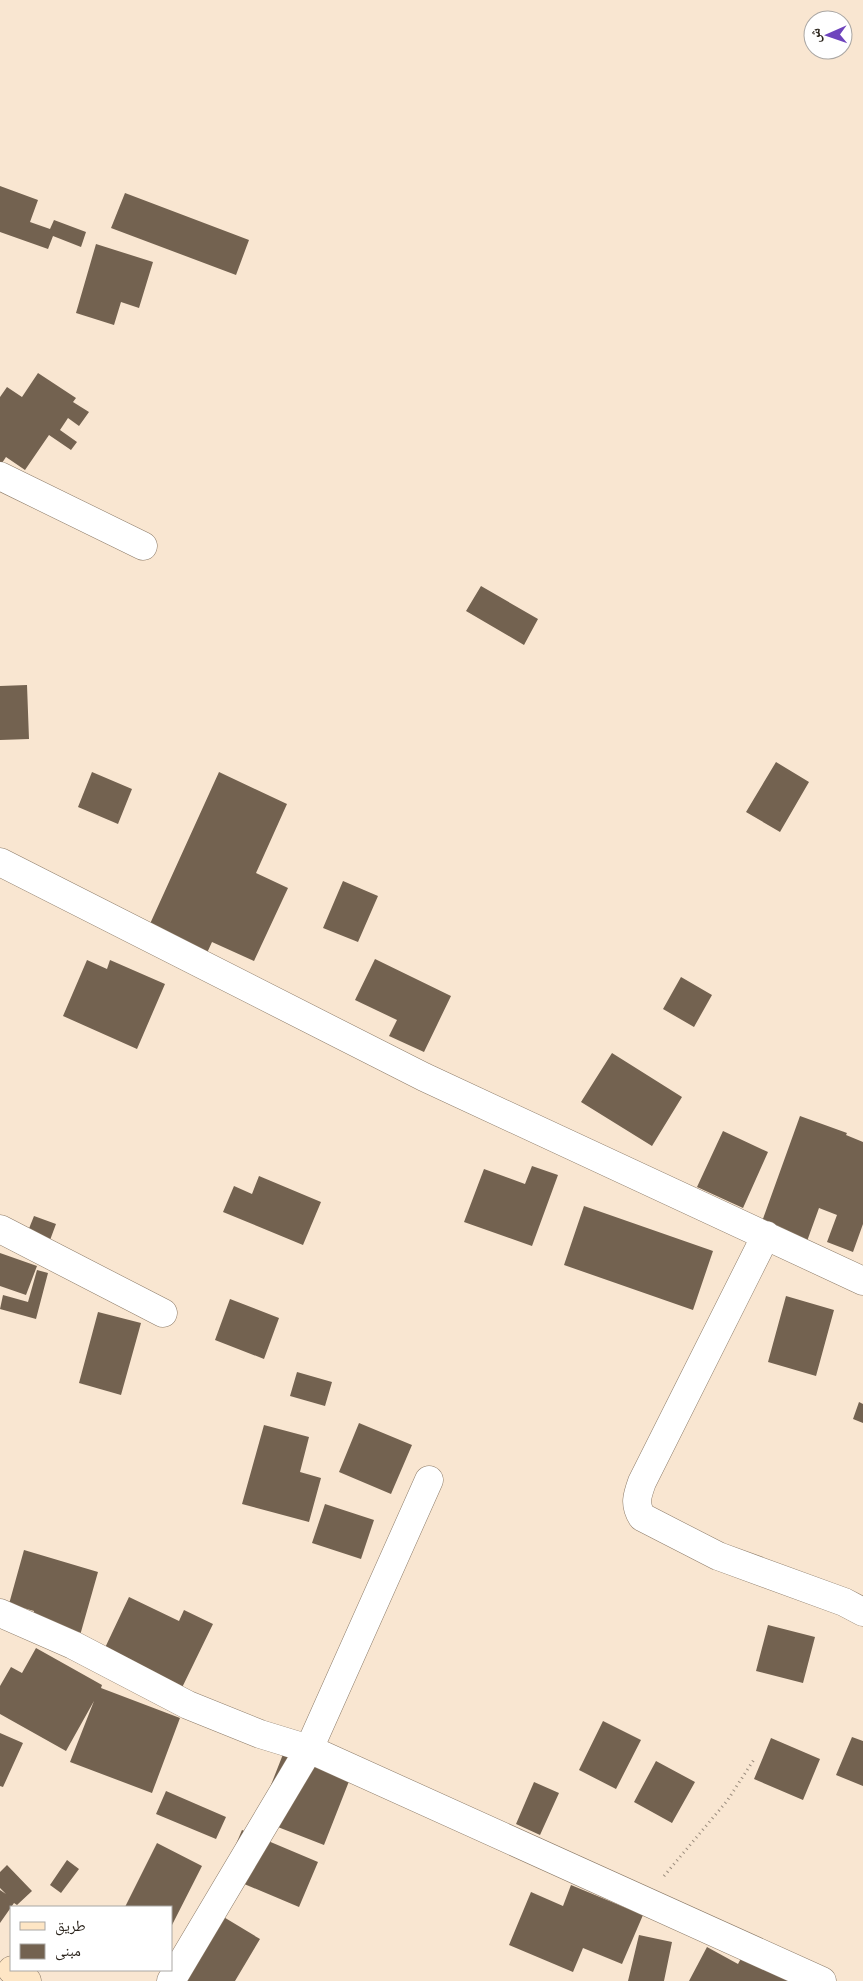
<svg xmlns="http://www.w3.org/2000/svg" width="863" height="1981" font-family="'Playfair Display','Noto Naskh Arabic',serif">
  <style>
    .building { fill: #736250 }
    .lines { fill: none; stroke-linecap: round; stroke-linejoin: round }
    .street-casing { stroke: #8c7b68; stroke-width: 29 }
    .secondary-casing { stroke: #8c7b68; stroke-width: 29 }
    .path { stroke: #9a8c7d; stroke-width: 3; stroke-dasharray: 1 4; stroke-linecap: butt }
    .street { stroke: #fff; stroke-width: 28 }
    .secondary { stroke: #fee6c5; stroke-width: 28 }
  </style>
  <rect width="100%" height="100%" fill="#f9e6d1"/>
  <!-- building -->
  <path class="building" d="M 0,186 L 38,200 L 30,222 L 50,229 L 54,220 L 86,232 L 81,247 L 53,236 L 48,249 L 0,232 Z
    M 125,193 L 249,240 L 236,275 L 111,228 Z
    M 96,244 L 153,262 L 139,308 L 121,302 L 114,325 L 76,313 Z
    M 38,373 L 76,398 L 73,402 L 89,412 L 79,426 L 68,418 L 60,430 L 77,442 L 71,450 L 49,435 L 25,470 L 6,457 L 0,466 L 0,397 L 7,387 L 22,397 Z
    M 481,586 L 538,619 L 524,645 L 466,611 Z
    M 27,685 L 29,739 L 0,740 L 0,686 Z
    M 776,762 L 809,782 L 780,832 L 746,812 Z
    M 92,772 L 132,789 L 118,824 L 78,807 Z
    M 219,772 L 287,804 L 256,873 L 288,888 L 254,961 L 212,942 L 207,953 L 149,926 Z
    M 343,881 L 378,896 L 358,942 L 323,928 Z
    M 375,959 L 451,996 L 424,1052 L 389,1036 L 397,1020 L 355,1000 Z
    M 87,960 L 107,969 L 110,960 L 165,984 L 137,1049 L 63,1016 Z
    M 681,977 L 712,995 L 694,1027 L 663,1009 Z
    M 612,1053 L 682,1097 L 652,1146 L 581,1102 Z
    M 800,1116 L 847,1133 L 846,1135 L 863,1142 L 863,1224 L 853,1252 L 827,1242 L 837,1215 L 819,1208 L 806,1244 L 760,1227 Z
    M 723,1131 L 768,1152 L 743,1208 L 697,1187 Z
    M 532,1166 L 558,1175 L 532,1246 L 464,1222 L 484,1169 L 525,1184 Z
    M 259,1176 L 321,1202 L 303,1245 L 223,1212 L 234,1186 L 252,1194 Z
    M 584,1206 L 713,1251 L 693,1310 L 564,1265 Z
    M 34,1216 L 56,1224 L 43,1259 L 20,1251 Z
    M 0,1253 L 37,1266 L 26,1295 L 0,1286 Z
    M 37,1270 L 48,1273 L 36,1319 L 0,1309 L 3,1295 L 28,1302 Z
    M 786,1296 L 834,1310 L 816,1376 L 768,1362 Z
    M 230,1299 L 279,1318 L 264,1359 L 215,1340 Z
    M 98,1312 L 141,1323 L 121,1395 L 79,1383 Z
    M 297,1372 L 332,1382 L 325,1406 L 290,1396 Z
    M 859,1402 L 863,1404 L 863,1423 L 853,1419 Z
    M 359,1423 L 412,1445 L 391,1494 L 339,1472 Z
    M 264,1425 L 309,1437 L 300,1472 L 321,1478 L 309,1522 L 242,1504 Z
    M 325,1504 L 374,1520 L 361,1559 L 312,1543 Z
    M 24,1550 L 98,1572 L 77,1646 L 28,1631 L 34,1611 L 9,1604 Z
    M 129,1597 L 179,1621 L 184,1610 L 213,1624 L 175,1702 L 103,1652 Z
    M 768,1625 L 815,1637 L 803,1683 L 756,1671 Z
    M 36,1648 L 102,1685 L 101,1688 L 180,1718 L 152,1793 L 70,1762 L 94,1701 L 66,1751 L 0,1714 L 0,1686 L 11,1667 L 22,1673 Z
    M 603,1721 L 641,1740 L 616,1789 L 579,1770 Z
    M 0,1733 L 23,1743 L 3,1787 L 0,1786 Z
    M 852,1737 L 863,1741 L 863,1786 L 836,1775 Z
    M 771,1738 L 820,1759 L 803,1800 L 754,1779 Z
    M 289,1739 L 355,1766 L 324,1845 L 265,1822 L 267,1795 Z
    M 656,1761 L 695,1782 L 672,1823 L 634,1802 Z
    M 534,1782 L 559,1793 L 540,1835 L 516,1824 Z
    M 166,1791 L 226,1817 L 216,1839 L 156,1814 Z
    M 242,1830 L 318,1862 L 299,1907 L 223,1875 Z
    M 157,1843 L 202,1866 L 171,1927 L 171,1907 L 125,1907 Z
    M 67,1860 L 79,1869 L 61,1893 L 50,1885 Z
    M 7,1865 L 32,1891 L 17,1905 L 14,1903 L 0,1923 L 0,1890 L 6,1894 L 0,1888 L 0,1872 Z
    M 571,1885 L 643,1915 L 622,1964 L 583,1948 L 573,1972 L 509,1945 L 531,1892 L 563,1906 Z
    M 212,1910 L 260,1939 L 235,1981 L 171,1981 Z
    M 639,1935 L 672,1942 L 664,1981 L 628,1981 Z
    M 707,1947 L 738,1964 L 746,1949 L 792,1981 L 689,1981 Z"/>
  <g class="lines">
    <defs>
      <path id="street" d="M 0,476 L 143,546
        M 0,862 L 424,1077 L 863,1281
        M 0,1229 L 163,1313
        M 766,1235 L 642,1482 C 637,1496 634,1504 642,1517 L 718,1556 L 844,1602 L 863,1612
        M 0,1613 L 73,1645 L 188,1705 L 260,1734 L 309,1749 L 822,1981
        M 171,1981 L 309,1749 L 429,1480"/>
      <path id="secondary" d="M 12,1970 L 27,1981"/>
    </defs>
    <!-- street casing -->
    <use href="#street" class="street-casing"/>
    <!-- secondary casing -->
    <use href="#secondary" class="secondary-casing"/>
    <!-- path -->
    <path class="path" d="M 664,1876 L 727,1801 L 755,1758"/>
    <!-- street -->
    <use href="#street" class="street"/>
    <!-- secondary -->
    <use href="#secondary" class="secondary"/>
  </g>
  <!-- legend -->
  <rect x="10" y="1906" width="162" height="65" fill="#ffffff" stroke="#aaa7a4"/>
  <rect x="20" y="1922" width="25" height="8" fill="#fee6c5" stroke="#aaa7a4"/>
  <text x="55" y="1931" font-size="15" fill="#2b241c">طريق</text>
  <rect x="20" y="1944" width="25" height="15" fill="#736250" stroke="#aaa7a4"/>
  <text x="55" y="1956" font-size="15" fill="#2b241c">مبنى</text>
  <!-- north arrow -->
  <g transform="translate(828 35) rotate(268)"><circle r="24" fill="#ffffff" stroke="#aaa7a4"/>
  <path d="M0-4L9 19L0 12L-9 19Z" fill="#6e44bd"/>
  <text y="-8" font-size="14" font-weight="bold" text-anchor="middle" fill="#2b241c">ش</text>
  </g>
</svg>
